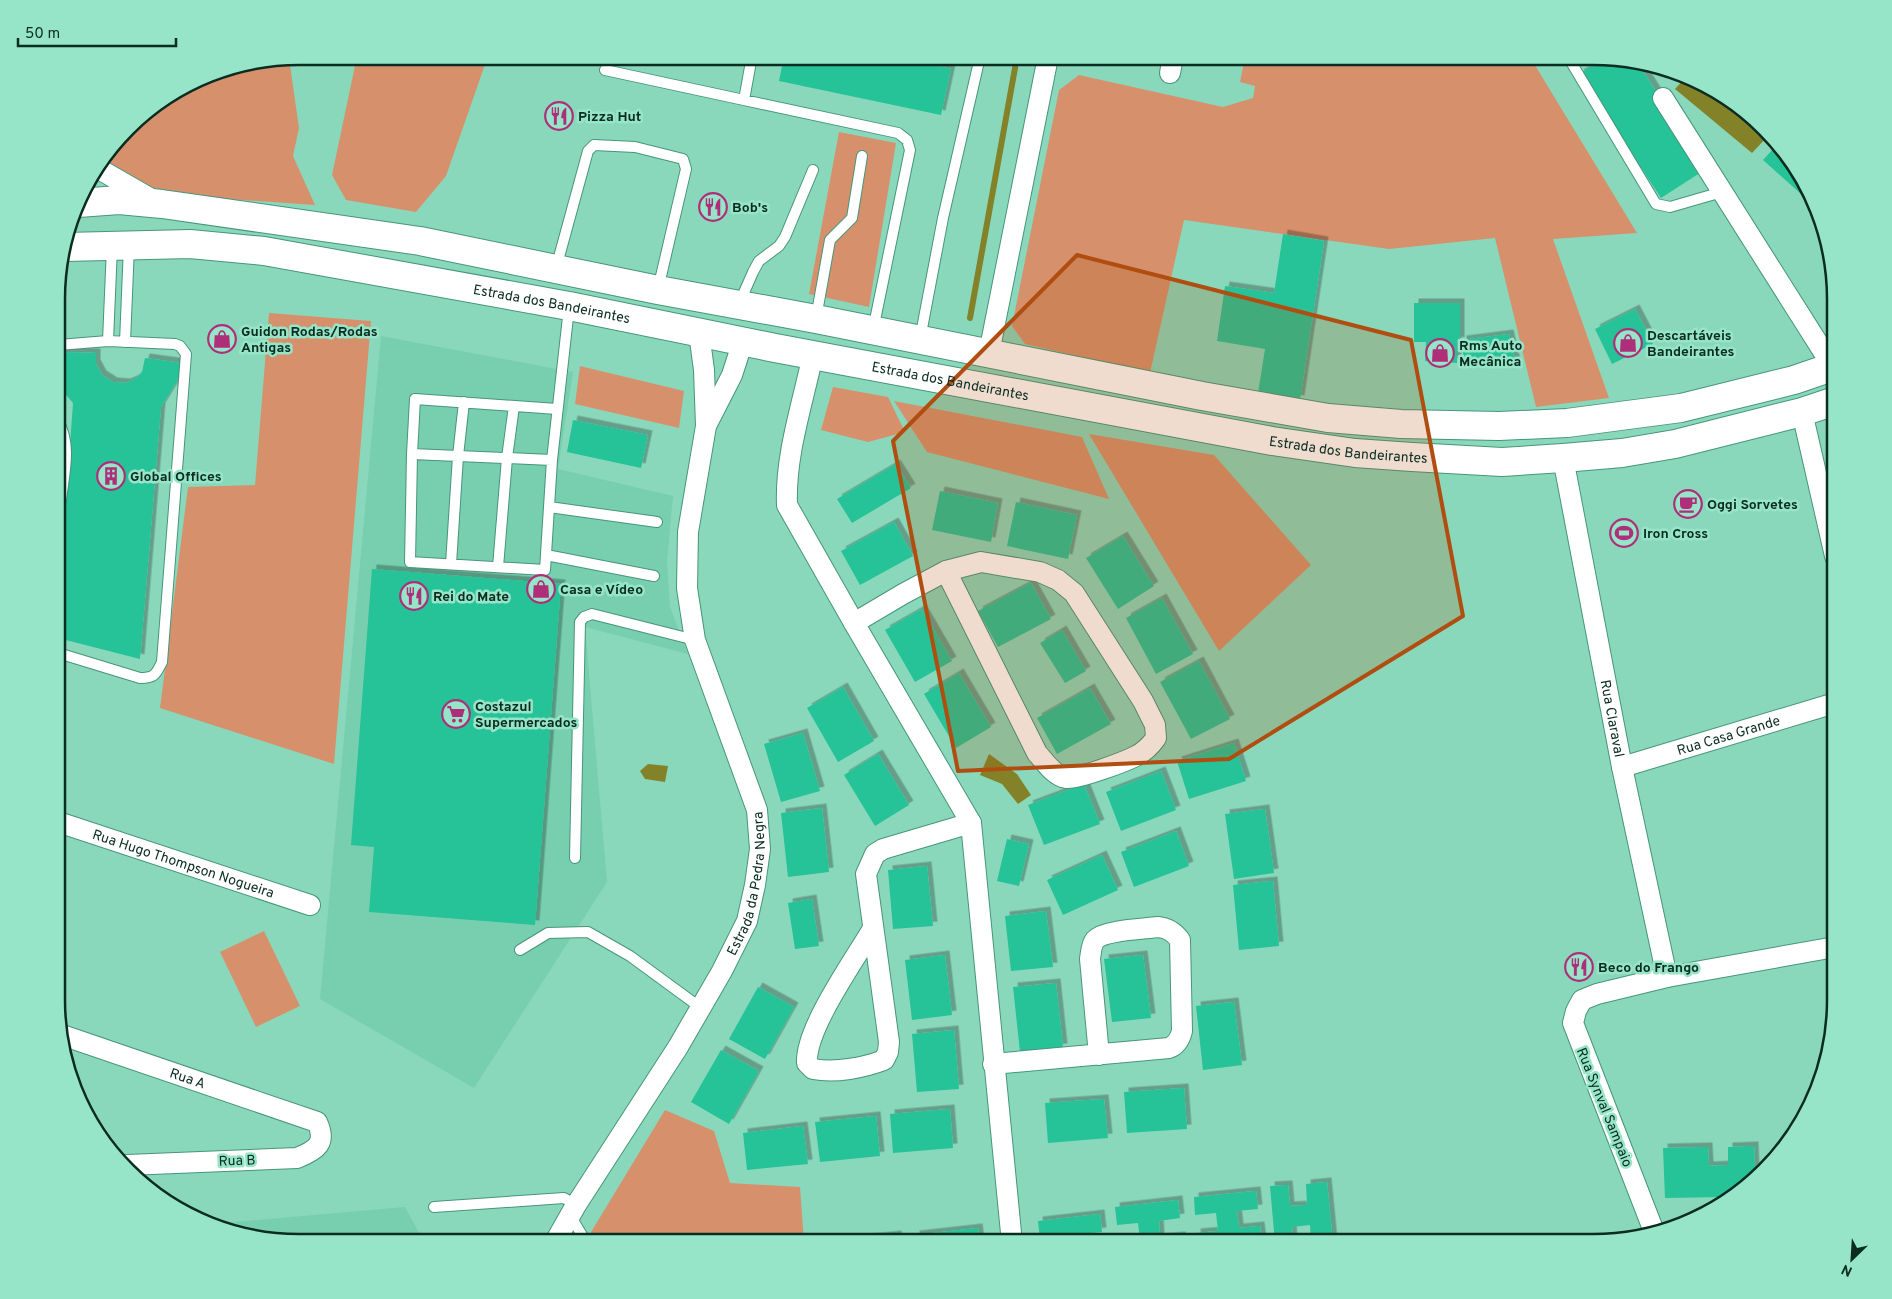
<svg xmlns="http://www.w3.org/2000/svg" width="1892" height="1299" font-family="Overpass,sans-serif">
  <style>
    .built { fill: #77cfaf }
    .green { fill: #d6916c }
    .water { fill: #838228 }
    .lines { fill: none; stroke-linecap: round; stroke-linejoin: round }
    .stream { stroke: #838228; stroke-width: 6 }
    .building { fill: #25c298; filter: url(#shadow) }
    .lane-casing { stroke: #47957b; stroke-width: 12 }
    .street-casing { stroke: #47957b; stroke-width: 22 }
    .secondary-casing { stroke: #47957b; stroke-width: 30 }
    .lane { stroke: #fff; stroke-width: 10 }
    .street { stroke: #fff; stroke-width: 20 }
    .secondary { stroke: #fff; stroke-width: 28 }
    .marked { fill: #b04e11; fill-opacity: 0.2; stroke: #b04e11; stroke-width: 4; stroke-linejoin: round }
    .labels { text-anchor: middle; stroke-width: 5; stroke-linejoin: round; paint-order: stroke }
    .poi-label { font-size: 14px; font-weight: bold; fill: #0a2c21; stroke: #97e5c8; text-anchor: start }
    .street-label { font-size: 14px; fill: #0a2c21; stroke: #97e5c8 }
    .rim { fill: none; stroke: #0a2c21; stroke-width: 2.5 }
  </style>
  <defs>
    <filter id="shadow"><feDropShadow dx="4.5" dy="-4.5" stdDeviation="0" flood-color="#0004"/></filter>
  </defs>
  <rect width="100%" height="100%" fill="#8ad8bb"/>
  <!-- built -->
  <path class="built" d="M 381,336 L 573,372 L 558,469 L 673,496 L 667,561 L 670,607 L 688,654 L 585,627 L 607,882 L 474,1088 L 320,999 Z
    M 405,1207 L 424,1242 L 283,1242 L 221,1230 L 210,1224 Z"/>
  <!-- green -->
  <path class="green" d="M 357,56 L 488,56 L 446,176 L 416,212 L 346,200 L 332,175 Z
    M 1245,57 L 1530,57 L 1637,233 L 1553,239 L 1609,398 L 1536,407 L 1495,238 L 1389,249 L 1184,220 L 1150,373 L 1025,344 L 1012,326 L 1059,90 L 1079,75 L 1223,107 L 1253,98 L 1255,86 L 1240,82 Z
    M 289,58 L 299,128 L 293,156 L 315,205 L 197,197 L 154,188 L 102,164 L 139,117 L 206,75 Z
    M 839,132 L 896,143 L 869,307 L 809,294 Z
    M 269,313 L 371,321 L 334,764 L 160,708 L 188,487 L 255,485 Z
    M 580,366 L 684,391 L 679,428 L 575,404 Z
    M 833,387 L 888,397 L 905,432 L 868,442 L 821,430 Z
    M 894,401 L 1082,437 L 1109,499 L 927,452 Z
    M 1089,434 L 1214,455 L 1311,565 L 1219,651 Z
    M 264,931 L 300,1006 L 256,1027 L 220,952 Z
    M 665,1110 L 714,1131 L 730,1183 L 800,1187 L 804,1242 L 585,1242 Z"/>
  <!-- water -->
  <path class="water" d="M 1686,77 L 1741,106 L 1767,137 L 1752,153 L 1675,89 Z
    M 989,754 L 1017,774 L 1031,795 L 1018,804 L 1002,784 L 980,775 Z
    M 648,764 L 668,766 L 665,782 L 645,779 L 640,771 Z"/>
  <g class="lines">
    <!-- stream -->
    <path class="stream" d="M 970,318 L 1017,57"/>
  </g>
  <!-- building -->
  <path class="building" d="M 784,56 L 892,56 L 951,69 L 941,115 L 779,81 Z
    M 1606,57 L 1637,62 L 1706,169 L 1661,198 L 1579,74 Z
    M 1776,146 L 1803,178 L 1811,203 L 1763,160 Z
    M 1283,234 L 1324,241 L 1300,400 L 1258,393 L 1265,349 L 1217,341 L 1225,286 L 1274,293 Z
    M 1414,303 L 1460,303 L 1460,342 L 1457,341 L 1457,363 L 1425,361 L 1426,342 L 1414,342 Z
    M 1635,309 L 1653,344 L 1612,364 L 1595,329 Z
    M 1509,334 L 1516,364 L 1464,364 L 1462,340 Z
    M 58,352 L 96,353 L 96,364 L 102,375 L 113,382 L 126,383 L 135,379 L 142,372 L 145,358 L 182,363 L 177,381 L 161,407 L 140,659 L 58,638 L 58,552 L 63,545 L 73,403 L 61,389 L 58,382 Z
    M 573,420 L 648,435 L 641,468 L 567,452 Z
    M 896,464 L 911,488 L 852,523 L 837,499 Z
    M 940,491 L 998,503 L 991,542 L 932,530 Z
    M 1016,502 L 1077,515 L 1068,559 L 1007,546 Z
    M 894,522 L 913,556 L 860,585 L 841,551 Z
    M 1123,536 L 1154,586 L 1118,609 L 1086,558 Z
    M 372,569 L 561,584 L 535,925 L 369,912 L 374,847 L 351,845 Z
    M 1031,583 L 1051,619 L 998,647 L 978,611 Z
    M 1162,598 L 1193,654 L 1156,674 L 1126,618 Z
    M 922,609 L 952,661 L 915,682 L 885,630 Z
    M 1062,630 L 1086,671 L 1065,683 L 1040,643 Z
    M 1199,661 L 1230,719 L 1191,739 L 1160,682 Z
    M 959,673 L 991,727 L 956,748 L 924,694 Z
    M 843,687 L 874,741 L 838,762 L 807,708 Z
    M 1090,688 L 1111,724 L 1057,754 L 1037,718 Z
    M 803,733 L 820,791 L 781,802 L 764,744 Z
    M 1234,743 L 1246,781 L 1189,799 L 1177,761 Z
    M 878,754 L 909,805 L 875,826 L 844,775 Z
    M 1161,771 L 1176,810 L 1121,831 L 1106,792 Z
    M 1084,784 L 1100,824 L 1044,845 L 1028,805 Z
    M 822,808 L 829,872 L 788,877 L 781,813 Z
    M 1265,809 L 1274,873 L 1234,879 L 1225,814 Z
    M 1176,831 L 1189,866 L 1134,887 L 1121,852 Z
    M 1007,839 L 1029,844 L 1019,886 L 997,881 Z
    M 1102,855 L 1118,890 L 1063,915 L 1047,880 Z
    M 927,866 L 933,926 L 893,929 L 888,870 Z
    M 1273,881 L 1279,946 L 1239,950 L 1233,885 Z
    M 812,899 L 819,946 L 795,949 L 788,903 Z
    M 1046,911 L 1053,967 L 1011,971 L 1005,916 Z
    M 945,955 L 952,1015 L 912,1020 L 905,960 Z
    M 1143,955 L 1151,1018 L 1112,1022 L 1104,959 Z
    M 1056,983 L 1063,1048 L 1020,1052 L 1013,987 Z
    M 758,987 L 794,1007 L 765,1059 L 729,1039 Z
    M 1234,1002 L 1242,1065 L 1203,1070 L 1196,1006 Z
    M 954,1030 L 959,1089 L 917,1092 L 912,1034 Z
    M 721,1050 L 759,1071 L 729,1124 L 691,1102 Z
    M 1184,1088 L 1187,1129 L 1127,1133 L 1124,1092 Z
    M 1104,1099 L 1108,1138 L 1048,1143 L 1045,1103 Z
    M 950,1109 L 953,1148 L 893,1153 L 890,1114 Z
    M 876,1116 L 880,1156 L 820,1162 L 815,1122 Z
    M 803,1126 L 808,1164 L 747,1170 L 743,1133 Z
    M 1754,1146 L 1755,1173 L 1726,1197 L 1665,1198 L 1663,1148 L 1708,1147 L 1709,1166 L 1728,1165 L 1728,1147 Z
    M 1327,1182 L 1333,1243 L 1311,1243 L 1310,1225 L 1292,1227 L 1293,1243 L 1275,1243 L 1270,1186 L 1288,1185 L 1290,1206 L 1307,1205 L 1306,1184 Z
    M 1256,1191 L 1258,1209 L 1237,1211 L 1239,1228 L 1260,1226 L 1262,1243 L 1197,1243 L 1196,1233 L 1218,1231 L 1216,1213 L 1195,1215 L 1194,1197 Z
    M 1178,1200 L 1180,1218 L 1159,1221 L 1160,1238 L 1181,1236 L 1182,1243 L 1131,1243 L 1140,1240 L 1138,1223 L 1117,1225 L 1115,1207 Z
    M 1100,1214 L 1102,1232 L 1081,1234 L 1082,1243 L 1061,1243 L 1060,1237 L 1040,1239 L 1038,1221 Z
    M 978,1228 L 980,1243 L 916,1242 L 915,1235 Z
    M 897,1235 L 898,1242 L 839,1242 L 839,1241 Z"/>
  <g class="lines">
    <defs>
      <path id="lane" d="M 1568,57 L 1656,204 L 1670,207 L 1722,192
        M 605,70 L 744,100 L 752,56
        M 744,100 L 898,133 L 907,140 L 910,150 L 873,330
        M 556,268 L 588,151 L 594,145 L 635,147 L 683,159 L 686,169 L 658,289
        M 739,304 L 753,272 L 759,261 L 779,246 L 785,237 L 813,170
        M 816,318 L 830,240 L 852,218 L 862,156
        M 920,339 L 943,218 L 980,57
        M 108,341 L 112,247
        M 125,342 L 129,246
        M 58,345 L 108,341 L 175,344 L 180,346 L 186,354 L 162,662 C 156,674 155,678 140,678 L 58,653
        M 58,421 C 72,445 64,473 61,500 L 58,504
        M 412,454 L 415,399 L 557,409
        M 552,460 L 412,454 L 410,562 L 545,570 L 552,460 L 569,308
        M 549,507 L 657,522
        M 546,555 L 654,576
        M 451,564 L 458,456 L 464,402
        M 498,567 L 507,458 L 514,406
        M 575,858 L 580,622 L 584,617 L 592,614 L 695,640
        M 520,950 L 548,933 L 588,932 L 630,956 L 701,1008
        M 434,1207 L 564,1198 L 576,1205
        M 570,1215 L 586,1242
        M 312,1242 L 344,1240 L 373,1242"/>
      <g id="street">
        <path d="M 1170,73 L 1173,57"/>
        <path d="M 1663,98 L 1833,367"/>
        <path d="M 99,169 L 153,200"/>
        <path d="M 989,353 L 1048,57"/>
        <path d="M 813,354 C 803,403 785,454 787,505 L 854,623 L 971,823 L 1012,1243"/>
        <path d="M 1802,412 L 1835,556"/>
        <path d="M 707,424 L 732,375 L 743,341"/>
        <path id="s1" d="M 1563,458 L 1622,767 L 1667,977"/>
        <path d="M 854,623 L 903,594 L 946,571 L 981,562 L 1040,572 L 1058,580 L 1074,593 L 1143,701 L 1155,725 L 1156,738 C 1151,745 1144,752 1136,756 C 1124,762 1079,779 1066,778 C 1054,776 1045,762 1037,753 L 946,571"/>
        <path id="s2" d="M 1622,767 L 1835,703"/>
        <path id="s3" d="M 58,822 L 310,905"/>
        <path d="M 872,930 C 854,961 805,1029 807,1063 L 813,1069 C 836,1073 863,1068 884,1060 L 888,1052 L 889,1042 L 866,874 L 875,854 L 883,849 L 971,823"/>
        <path id="s4" d="M 59,1034 L 317,1122 C 327,1143 317,1150 297,1158 L 127,1165"/>
        <path d="M 993,1064 L 1169,1048 C 1177,1045 1180,1039 1182,1031 L 1180,940 C 1174,932 1168,928 1158,927 C 1143,929 1104,930 1095,940 C 1091,945 1091,953 1090,959 L 1099,1055"/>
        <path d="M 1653,1229 L 1573,1023 L 1576,1011 L 1582,1000 L 1597,994 L 1667,977 L 1835,947"/>
        <path id="s5" d="M 555,1242 L 576,1205 L 678,1047 L 722,971 L 747,921 L 755,885 L 760,849 L 757,810 L 695,640 L 687,588 L 688,532 L 706,426 L 704,370 L 699,333"/>
      </g>
      <g id="secondary">
        <path d="M 78,203 L 119,200 L 162,204 L 420,241 L 658,290 L 816,319 L 1202,396 L 1328,418 L 1401,424 L 1499,426 L 1567,423 L 1681,408 L 1794,380 L 1835,366"/>
        <path id="s6" d="M 65,247 L 190,244 L 264,251 L 569,306 L 775,348 L 1272,441 L 1355,453 L 1412,457 L 1502,462 L 1563,458 L 1622,453 L 1675,444 L 1802,412 L 1835,401"/>
      </g>
    </defs>
    <!-- lane casing -->
    <use href="#lane" class="lane-casing"/>
    <!-- street casing -->
    <use href="#street" class="street-casing"/>
    <!-- secondary casing -->
    <use href="#secondary" class="secondary-casing"/>
    <!-- lane -->
    <use href="#lane" class="lane"/>
    <!-- street -->
    <use href="#street" class="street"/>
    <!-- secondary -->
    <use href="#secondary" class="secondary"/>
  </g>
  <!-- marked area -->
  <path class="marked" d="M 1077,255 L 1411,340 L 1463,616 L 1229,759 L 958,771 L 893,441 Z"/>
  <!-- icons -->
  <defs>
    <symbol id="restaurant-ring" viewBox="-11 -11 22 22"><circle r="9.5" fill="#97e5c8" stroke="#af2e7a" stroke-width="1.5"/><path d="M-5-6h1v4h1v-4h1v4h1v-4h1v5L-1.5 .5V6h-2V.5L-5-1ZM5-6V6H3V1.5H1.5Q1.5-4 5-6Z" fill="#af2e7a"/></symbol>
    <symbol id="shop-ring" viewBox="-11 -11 22 22"><circle r="9.5" fill="#97e5c8" stroke="#af2e7a" stroke-width="1.5"/><path d="M-5-2.5h2.3a2.7 3.5 0 0 1 5.4 0H5L5.5 6h-11ZM-1.5-2.5h3a1.5 2.3 0 0 0-3 0Z" fill="#af2e7a"/></symbol>
    <symbol id="building-ring" viewBox="-11 -11 22 22"><circle r="9.5" fill="#97e5c8" stroke="#af2e7a" stroke-width="1.5"/><path d="M-4-6H4V6H1V3H-1V6H-4ZM-2.5-4.3h1.7v1.8h-1.7ZM.8-4.3h1.7v1.8H.8ZM-2.5-1h1.7V.8h-1.7ZM.8-1h1.7V.8H.8Z" fill="#af2e7a"/></symbol>
    <symbol id="cafe-ring" viewBox="-11 -11 22 22"><circle r="9.5" fill="#97e5c8" stroke="#af2e7a" stroke-width="1.5"/><path d="M-5.5-4.5H6V0H3Q3 3.5 0 3.5H-2.5Q-5.5 3.5-5.5 0ZM3-3.2v2h1.7v-2ZM-6 4.5H4V6H-6Z" fill="#af2e7a"/></symbol>
    <symbol id="stadium-ring" viewBox="-11 -11 22 22"><circle r="9.5" fill="#97e5c8" stroke="#af2e7a" stroke-width="1.5"/><path d="M0-5a6.5 5 0 1 0 0 10a6.5 5 0 1 0 0-10ZM-3.5-1.8h7v3.6h-7Z" fill="#af2e7a"/></symbol>
    <symbol id="supermarket-ring" viewBox="-11 -11 22 22"><circle r="9.5" fill="#97e5c8" stroke="#af2e7a" stroke-width="1.5"/><path d="M-6-5.5h2.5l.6 2H6L4.5 2H-2.5L-4.4-4H-6ZM-1.5 3.2a1.3 1.3 0 1 0 .1 0ZM3 3.2a1.3 1.3 0 1 0 .1 0Z" fill="#af2e7a"/></symbol>
  </defs>
  <g fill-rule="evenodd">
    <use href="#restaurant-ring" x="543" y="100" width="32" height="32"/>
    <use href="#restaurant-ring" x="697" y="191" width="32" height="32"/>
    <use href="#shop-ring" x="206" y="323" width="32" height="32"/>
    <use href="#shop-ring" x="1612" y="327" width="32" height="32"/>
    <use href="#shop-ring" x="1424" y="337" width="32" height="32"/>
    <use href="#building-ring" x="95" y="460" width="32" height="32"/>
    <use href="#cafe-ring" x="1672" y="488" width="32" height="32"/>
    <use href="#stadium-ring" x="1608" y="517" width="32" height="32"/>
    <use href="#shop-ring" x="525" y="573" width="32" height="32"/>
    <use href="#restaurant-ring" x="398" y="580" width="32" height="32"/>
    <use href="#supermarket-ring" x="440" y="698" width="32" height="32"/>
    <use href="#restaurant-ring" x="1563" y="951" width="32" height="32"/>
  </g>
  <g class="labels">
    <!-- poi labels -->
    <g class="poi-label">
      <text x="578" y="121">Pizza Hut</text>
      <text x="732" y="212">Bob's</text>
      <text x="241" y="336">Guidon Rodas/Rodas<tspan x="241" dy="16">Antigas</tspan></text>
      <text x="1647" y="340">Descartáveis<tspan x="1647" dy="16">Bandeirantes</tspan></text>
      <text x="1459" y="350">Rms Auto<tspan x="1459" dy="16">Mecânica</tspan></text>
      <text x="130" y="481">Global Offices</text>
      <text x="1707" y="509">Oggi Sorvetes</text>
      <text x="1643" y="538">Iron Cross</text>
      <text x="560" y="594">Casa e Vídeo</text>
      <text x="433" y="601">Rei do Mate</text>
      <text x="475" y="711">Costazul<tspan x="475" dy="16">Supermercados</tspan></text>
      <text x="1598" y="972">Beco do Frango</text>
    </g>
    <!-- street labels -->
    <g class="street-label">
      <text dy="5" stroke="none"><textPath href="#s6" startOffset="492">Estrada dos Bandeirantes</textPath></text>
      <text dy="5" stroke="none"><textPath href="#s6" startOffset="898">Estrada dos Bandeirantes</textPath></text>
      <text dy="5" stroke="none"><textPath href="#s6" startOffset="1302">Estrada dos Bandeirantes</textPath></text>
      <text dy="5" stroke="none"><textPath href="#s1" startOffset="265">Rua Claraval</textPath></text>
      <text dy="5" stroke="none"><textPath href="#s2" startOffset="111">Rua Casa Grande</textPath></text>
      <text dy="5" stroke="none"><textPath href="#s3" startOffset="132">Rua Hugo Thompson Nogueira</textPath></text>
      <text dy="5" stroke="none"><textPath href="#s5" startOffset="411">Estrada da Pedra Negra</textPath></text>
      <text dy="5" stroke="none"><textPath href="#s4" startOffset="136">Rua A</textPath></text>
      <text transform="translate(1605 1107) rotate(68)" y="5">Rua Synval Sampaio</text>
      <text transform="translate(237 1160) rotate(-2)" y="5">Rua B</text>
    </g>
  </g>
  <!-- crop -->
  <path d="M0 0H1892V1299H0ZM299 65H1593A234 234 0 0 1 1827 299V1000A234 234 0 0 1 1593 1234H299A234 234 0 0 1 65 1000V299A234 234 0 0 1 299 65Z" fill="#97e5c8" fill-rule="evenodd"/>
  <path class="rim" d="M299 65H1593A234 234 0 0 1 1827 299V1000A234 234 0 0 1 1593 1234H299A234 234 0 0 1 65 1000V299A234 234 0 0 1 299 65Z"/>
  <!-- north arrow -->
  <g transform="translate(1852 1259) rotate(205)" stroke="#97e5c8" stroke-width="4" paint-order="stroke">
  <path d="M0-4L9 19L0 12L-9 19Z" fill="#0a2c21"/>
  <text y="-8" font-size="14" font-weight="bold" text-anchor="middle" fill="#0a2c21">N</text>
  </g>
  <!-- scale -->
  <path d="M18 38v8h158v-8" fill="none" stroke="#0a2c21" stroke-width="2.5"/>
  <text x="25" y="38" font-size="15" fill="#0a2c21" stroke="#97e5c8" stroke-width="4" paint-order="stroke">50 m</text>
</svg>
